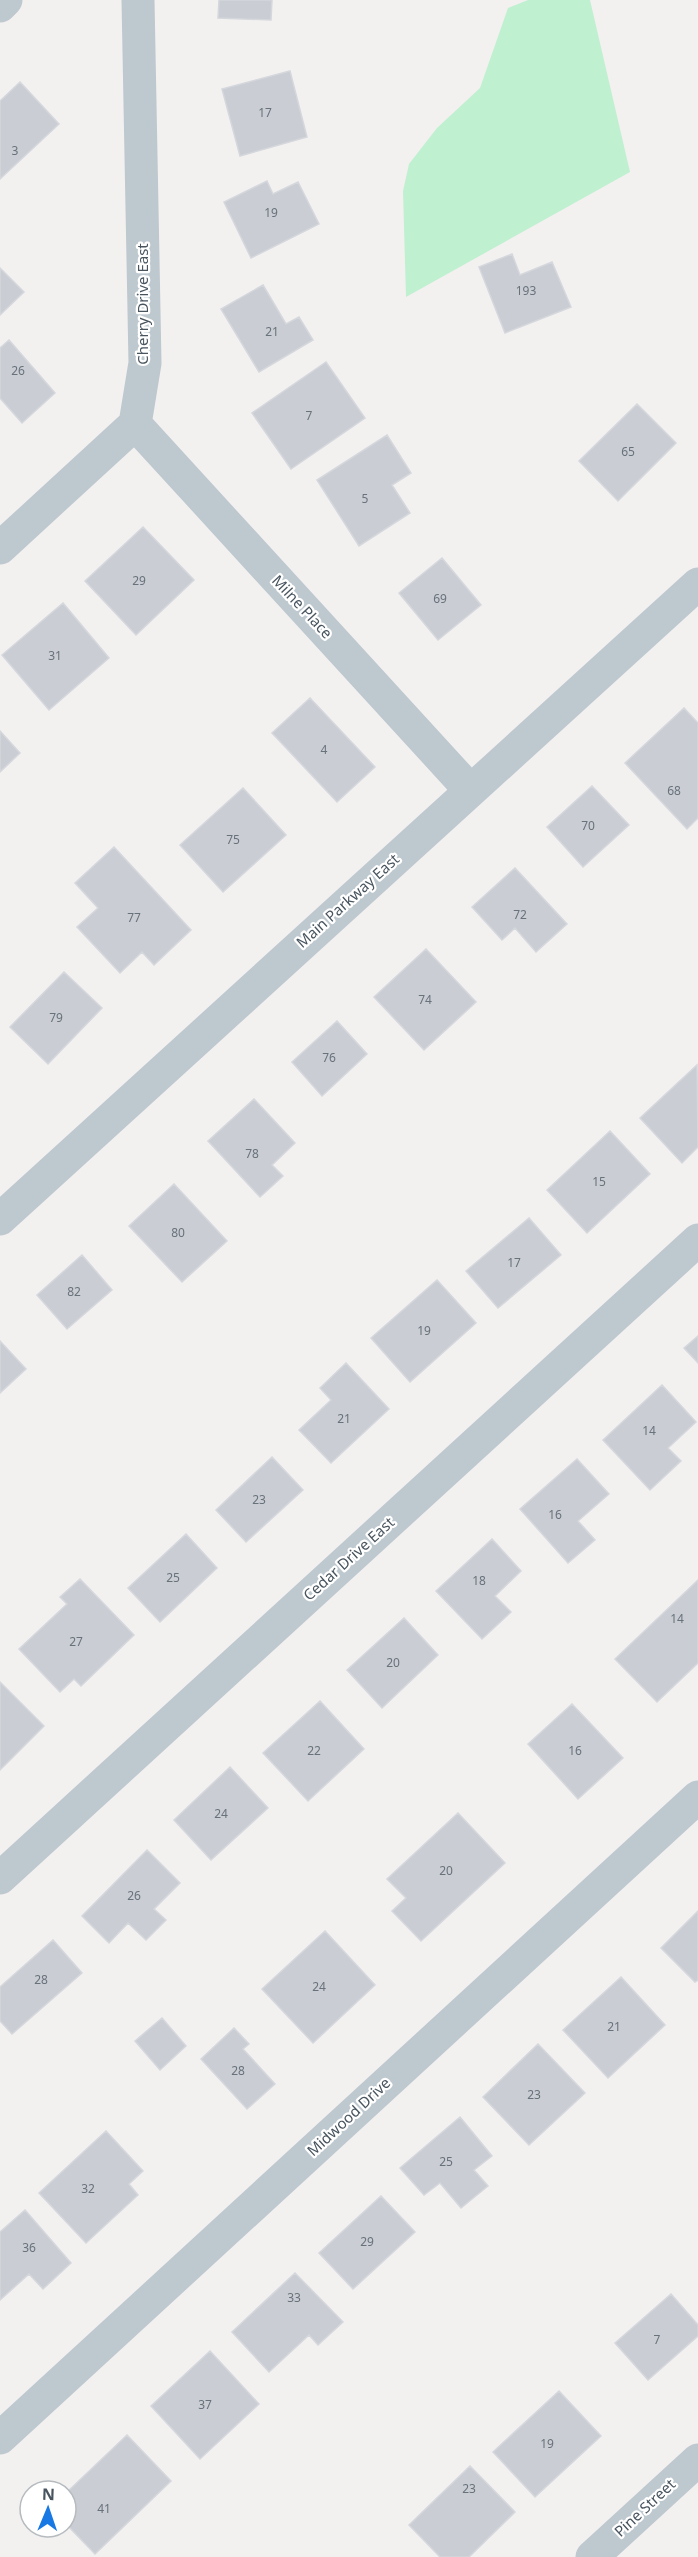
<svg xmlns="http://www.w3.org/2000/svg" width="698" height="2557" font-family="'Noto Sans',sans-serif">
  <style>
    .green { fill: #bff0d0 }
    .building { fill: #cacdd3; stroke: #d4d7dc; stroke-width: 1.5 }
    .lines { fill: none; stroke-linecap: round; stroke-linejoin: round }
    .minor { stroke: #bec8cf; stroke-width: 33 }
    .labels { text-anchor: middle; stroke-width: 4.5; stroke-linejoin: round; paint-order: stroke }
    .number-label { font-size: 12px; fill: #68727b }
    .street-label { font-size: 15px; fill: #48545e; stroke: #fff }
  </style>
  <rect width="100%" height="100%" fill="#f3f0f0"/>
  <!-- green -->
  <path class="green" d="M 528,0 L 590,0 L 630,172 L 406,297 L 403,191 L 409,164 L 437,128 L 480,88 L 508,8 Z"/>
  <!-- building -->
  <path class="building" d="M 219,0 L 272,0 L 271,20 L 218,18 Z
    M 290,71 L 307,137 L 240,156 L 222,89 Z
    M 20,82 L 59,124 L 0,179 L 0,101 Z
    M 267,181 L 273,194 L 298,182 L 319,224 L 251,258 L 224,202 Z
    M 512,254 L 520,275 L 552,262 L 571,307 L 505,333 L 479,267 Z
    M 0,268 L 24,292 L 0,315 Z
    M 263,285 L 286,324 L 299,317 L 313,340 L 259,372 L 221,309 Z
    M 9,340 L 55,393 L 22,423 L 0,398 L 0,348 Z
    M 326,362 L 365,418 L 291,469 L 252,413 Z
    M 637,404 L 676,443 L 618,501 L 579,461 Z
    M 387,435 L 411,473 L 392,485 L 410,513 L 359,546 L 317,480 Z
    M 143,527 L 194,580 L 136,635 L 85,581 Z
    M 442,558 L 481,605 L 438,640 L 399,593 Z
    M 63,603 L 109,658 L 49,710 L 2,655 Z
    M 310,698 L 375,767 L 337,802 L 272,733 Z
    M 684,708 L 698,723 L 698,818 L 687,829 L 625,763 Z
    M 0,731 L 20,753 L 0,772 Z
    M 592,786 L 629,825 L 583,867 L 547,827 Z
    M 243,788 L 286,835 L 223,892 L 180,845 Z
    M 114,847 L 191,930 L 154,965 L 142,952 L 120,973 L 77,927 L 98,908 L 75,883 Z
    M 515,868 L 567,924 L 536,952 L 515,928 L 502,940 L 472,907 Z
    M 426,949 L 476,1002 L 424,1050 L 374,997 Z
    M 64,972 L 102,1008 L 48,1064 L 10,1027 Z
    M 337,1021 L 367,1054 L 322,1096 L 292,1062 Z
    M 697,1065 L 698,1147 L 682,1163 L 640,1118 Z
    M 254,1099 L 295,1143 L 272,1165 L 283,1176 L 260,1197 L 208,1141 Z
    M 610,1131 L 650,1174 L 587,1233 L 547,1190 Z
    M 174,1184 L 227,1241 L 182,1282 L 129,1226 Z
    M 529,1218 L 561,1255 L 498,1308 L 466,1271 Z
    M 82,1255 L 112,1290 L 67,1329 L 37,1295 Z
    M 437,1280 L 476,1323 L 410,1382 L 371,1338 Z
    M 698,1336 L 698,1363 L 684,1348 Z
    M 0,1341 L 26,1369 L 0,1393 Z
    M 346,1363 L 389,1409 L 331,1463 L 299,1430 L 331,1400 L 320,1388 Z
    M 662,1385 L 696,1422 L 668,1448 L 681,1461 L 650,1490 L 603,1440 Z
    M 272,1457 L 303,1490 L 246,1542 L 216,1510 Z
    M 577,1459 L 609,1494 L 578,1521 L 595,1540 L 568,1563 L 520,1509 Z
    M 186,1534 L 217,1568 L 160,1622 L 128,1588 Z
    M 492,1539 L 521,1571 L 495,1596 L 511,1612 L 482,1639 L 436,1591 Z
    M 80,1579 L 134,1635 L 81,1686 L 74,1679 L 60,1692 L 19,1649 L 67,1604 L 60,1597 Z
    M 698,1580 L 698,1663 L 657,1702 L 615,1659 Z
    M 404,1618 L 438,1655 L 382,1708 L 347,1670 Z
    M 0,1682 L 44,1726 L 0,1770 Z
    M 320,1701 L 364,1749 L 308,1801 L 263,1753 Z
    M 572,1704 L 623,1758 L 578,1799 L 528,1744 Z
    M 230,1767 L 268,1808 L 211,1860 L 174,1820 Z
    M 458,1813 L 505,1863 L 421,1941 L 392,1911 L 406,1898 L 387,1879 Z
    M 147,1850 L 180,1883 L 154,1909 L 166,1920 L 146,1940 L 128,1923 L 109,1943 L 82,1916 Z
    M 698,1911 L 698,1980 L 695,1982 L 661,1948 Z
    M 325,1931 L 375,1985 L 313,2043 L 262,1989 Z
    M 53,1940 L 82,1973 L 12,2034 L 0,2021 L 0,1987 Z
    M 621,1977 L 665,2025 L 608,2078 L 563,2030 Z
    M 162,2018 L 186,2046 L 160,2070 L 135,2041 Z
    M 234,2028 L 249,2044 L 243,2049 L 275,2084 L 247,2109 L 201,2059 Z
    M 538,2044 L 585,2093 L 529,2145 L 483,2097 Z
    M 460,2117 L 492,2156 L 474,2170 L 488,2186 L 461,2208 L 440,2183 L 424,2195 L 400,2168 Z
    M 106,2131 L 143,2171 L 129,2184 L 138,2195 L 86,2243 L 39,2193 Z
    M 381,2196 L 415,2232 L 353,2289 L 319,2253 Z
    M 25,2210 L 71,2263 L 43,2289 L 29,2274 L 0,2300 L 0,2232 Z
    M 295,2273 L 343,2322 L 318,2345 L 309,2335 L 269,2372 L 232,2332 Z
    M 671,2294 L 698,2325 L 698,2336 L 648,2380 L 615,2343 Z
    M 210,2351 L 259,2404 L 200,2459 L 151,2406 Z
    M 559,2391 L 601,2436 L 535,2497 L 493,2452 Z
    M 127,2435 L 171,2481 L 95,2554 L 66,2524 L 66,2493 Z
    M 470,2466 L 515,2512 L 469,2557 L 440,2557 L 409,2525 Z"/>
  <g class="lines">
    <!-- minor -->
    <path class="minor" d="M 0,6 L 6,0
      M 135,424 L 470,790
      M 0,548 L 135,424 L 145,363 L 138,0
      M 0,1219 L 698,584
      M 0,1878 L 698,1240
      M 0,2438 L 698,1797
      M 592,2557 L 698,2460"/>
  </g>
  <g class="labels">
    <!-- number labels -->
    <g class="number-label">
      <text x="265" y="117">17</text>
      <text x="15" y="155">3</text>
      <text x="271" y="217">19</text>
      <text x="526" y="295">193</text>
      <text x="272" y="336">21</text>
      <text x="18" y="375">26</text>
      <text x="309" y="420">7</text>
      <text x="628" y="456">65</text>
      <text x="365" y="503">5</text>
      <text x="139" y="585">29</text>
      <text x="440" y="603">69</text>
      <text x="55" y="660">31</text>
      <text x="324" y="754">4</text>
      <text x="674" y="795">68</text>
      <text x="588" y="830">70</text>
      <text x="233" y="844">75</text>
      <text x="520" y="919">72</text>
      <text x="134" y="922">77</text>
      <text x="425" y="1004">74</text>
      <text x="56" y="1022">79</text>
      <text x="329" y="1062">76</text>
      <text x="252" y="1158">78</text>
      <text x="599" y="1186">15</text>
      <text x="178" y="1237">80</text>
      <text x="514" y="1267">17</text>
      <text x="74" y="1296">82</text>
      <text x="424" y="1335">19</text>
      <text x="344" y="1423">21</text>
      <text x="649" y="1435">14</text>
      <text x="259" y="1504">23</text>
      <text x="555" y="1519">16</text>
      <text x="173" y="1582">25</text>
      <text x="479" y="1585">18</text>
      <text x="677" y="1623">14</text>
      <text x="76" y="1646">27</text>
      <text x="393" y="1667">20</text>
      <text x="314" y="1755">22</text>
      <text x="575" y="1755">16</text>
      <text x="221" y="1818">24</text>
      <text x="446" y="1875">20</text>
      <text x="134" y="1900">26</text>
      <text x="41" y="1984">28</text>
      <text x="319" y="1991">24</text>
      <text x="614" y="2031">21</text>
      <text x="238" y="2075">28</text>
      <text x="534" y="2099">23</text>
      <text x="446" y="2166">25</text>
      <text x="88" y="2193">32</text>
      <text x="367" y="2246">29</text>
      <text x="29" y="2252">36</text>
      <text x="294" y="2302">33</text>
      <text x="657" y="2344">7</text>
      <text x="205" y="2409">37</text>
      <text x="547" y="2448">19</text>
      <text x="469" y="2493">23</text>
      <text x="104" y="2513">41</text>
    </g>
    <!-- street labels -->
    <g class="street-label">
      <text transform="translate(143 304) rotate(-90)" y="5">Cherry Drive East</text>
      <text transform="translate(302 607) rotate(47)" y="5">Milne Place</text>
      <text transform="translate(348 901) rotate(-42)" y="5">Main Parkway East</text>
      <text transform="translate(349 1559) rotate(-42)" y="5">Cedar Drive East</text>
      <text transform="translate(349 2117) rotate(-43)" y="5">Midwood Drive</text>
      <text transform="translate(645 2508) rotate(-43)" y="5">Pine Street</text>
    </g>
  </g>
  <!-- north arrow -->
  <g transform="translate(48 2509) rotate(2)"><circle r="28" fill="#ffffff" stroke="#b6bbbf" stroke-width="1.5"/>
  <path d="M0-4.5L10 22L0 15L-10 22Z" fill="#1979e4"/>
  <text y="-9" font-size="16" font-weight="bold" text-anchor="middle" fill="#48545e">N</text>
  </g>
</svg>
